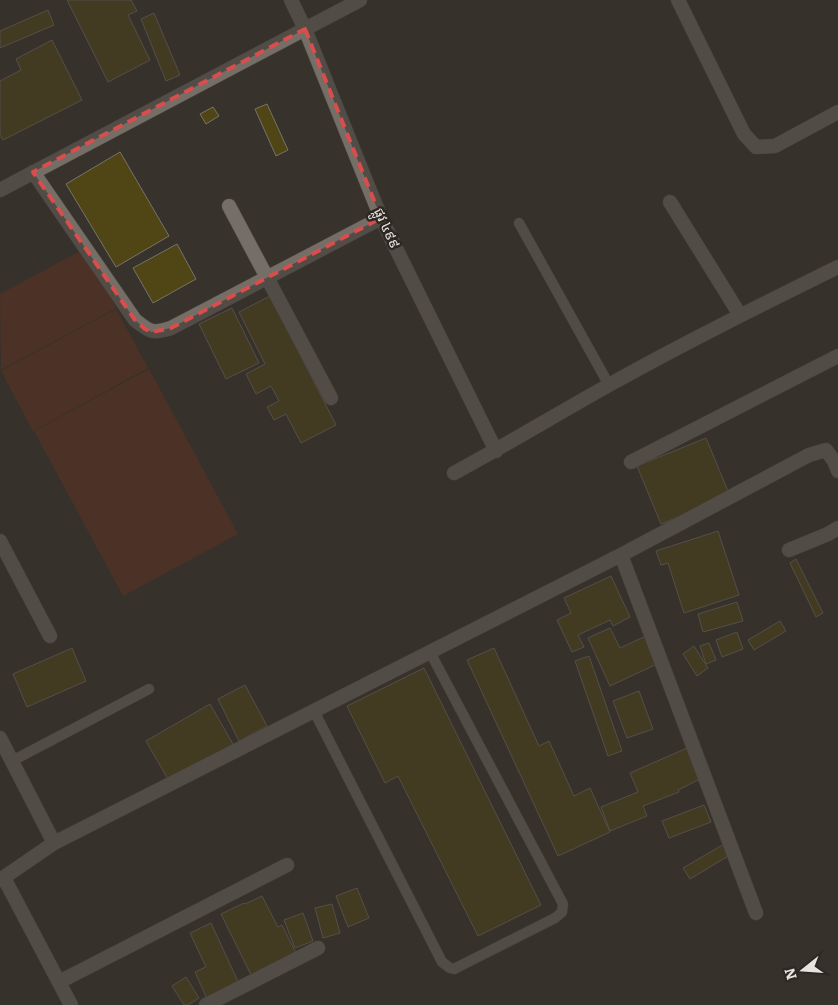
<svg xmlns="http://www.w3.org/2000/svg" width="838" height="1005" font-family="Literata,'Noto Sans Khmer',serif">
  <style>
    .green { fill: #653121 }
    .building { fill: #504514; stroke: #76746b }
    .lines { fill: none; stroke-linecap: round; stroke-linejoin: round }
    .service-casing { stroke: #524e48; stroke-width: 11 }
    .minor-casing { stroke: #524e48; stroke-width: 15 }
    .service { stroke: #746e66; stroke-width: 10 }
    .minor { stroke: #746e66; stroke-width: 14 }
    .marked { fill: none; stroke: #d94d4d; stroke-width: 4; stroke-dasharray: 10 6; stroke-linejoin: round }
    .labels { text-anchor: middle; stroke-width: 5; stroke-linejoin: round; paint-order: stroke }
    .street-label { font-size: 14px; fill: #e7e3df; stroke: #2d2821 }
  </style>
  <rect width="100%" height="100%" fill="#37322b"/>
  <!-- green -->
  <path class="green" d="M 84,249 L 116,308 L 1,370 L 0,294 Z
    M 116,309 L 148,368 L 33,431 L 1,371 Z
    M 149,369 L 238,534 L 123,596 L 34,431 Z"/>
  <!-- building -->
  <path class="building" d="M 67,0 L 131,0 L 137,11 L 128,15 L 150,60 L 108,82 Z
    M 48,10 L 54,25 L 0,48 L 0,31 Z
    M 154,13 L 180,75 L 166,81 L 141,19 Z
    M 52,40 L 82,100 L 3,140 L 0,135 L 0,81 L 21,70 L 16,59 Z
    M 267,104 L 288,150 L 276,156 L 255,109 Z
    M 213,107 L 219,116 L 206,124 L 200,114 Z
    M 120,152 L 169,236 L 116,267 L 66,184 Z
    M 177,244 L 196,279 L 153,303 L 133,268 Z
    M 270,296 L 336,425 L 301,443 L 286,414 L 274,420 L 267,407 L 279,401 L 271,386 L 256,394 L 246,374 L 265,364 L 239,312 Z
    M 232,308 L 259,363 L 226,379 L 199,324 Z
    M 706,438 L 730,496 L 661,524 L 637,466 Z
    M 718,531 L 739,595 L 684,613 L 668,563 L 661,565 L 656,551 Z
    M 796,559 L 823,613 L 816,617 L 790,563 Z
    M 611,576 L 630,617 L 613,626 L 610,620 L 578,635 L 584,647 L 572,652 L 557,620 L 571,613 L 564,598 Z
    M 737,602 L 743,621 L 703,632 L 698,614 Z
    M 780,621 L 786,631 L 754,650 L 748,640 Z
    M 610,628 L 620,648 L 646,636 L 659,663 L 610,686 L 588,638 Z
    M 737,632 L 743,649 L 722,657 L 716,640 Z
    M 709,643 L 716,660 L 706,664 L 700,646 Z
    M 694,646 L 708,668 L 697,676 L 683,654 Z
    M 72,648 L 86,681 L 27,707 L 13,674 Z
    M 494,648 L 539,746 L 549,741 L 574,796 L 590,788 L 610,832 L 558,856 L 467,660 Z
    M 589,656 L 622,751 L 608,756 L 575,661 Z
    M 424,668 L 541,905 L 478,936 L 398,776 L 385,783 L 347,706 Z
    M 245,685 L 267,726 L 239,741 L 218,699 Z
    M 639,691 L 653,729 L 627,738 L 613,701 Z
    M 210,704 L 233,744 L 169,781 L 146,741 Z
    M 687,748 L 702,778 L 678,790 L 679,792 L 643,806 L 647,816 L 610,831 L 601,807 L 638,792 L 630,773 Z
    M 704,805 L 711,822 L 669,838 L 662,821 Z
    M 724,844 L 730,855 L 690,879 L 683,868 Z
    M 357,888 L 369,918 L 348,927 L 336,896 Z
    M 262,896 L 278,927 L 282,925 L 298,957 L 253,979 L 221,914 L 244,903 L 245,904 Z
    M 332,904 L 340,933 L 323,938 L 315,908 Z
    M 303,913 L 313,941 L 295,948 L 284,920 Z
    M 211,923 L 240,986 L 208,1001 L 195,972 L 206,967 L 190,933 Z
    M 186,977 L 199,998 L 188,1005 L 184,1005 L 172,986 Z"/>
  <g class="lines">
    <defs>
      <path id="service" d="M 519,223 L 609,385
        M 314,711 L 442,962 L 450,968 L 454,969 L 555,918 L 562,912 L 563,904 L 430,652
        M 12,761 L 149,689"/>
      <path id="minor" d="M 291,0 L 305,29 L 381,218 L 496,451
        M 678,0 L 744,134 L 756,147 L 775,146 L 838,112
        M 33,172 L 135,320 C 150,332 152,334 171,328 L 381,218
        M 0,190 L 360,0
        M 670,202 L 740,315
        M 229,206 L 331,398
        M 631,462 L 838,356
        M 454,473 C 506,445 557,414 609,385 C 684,343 761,305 838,267
        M 0,541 L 50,636
        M 789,550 L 828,534 L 838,528
        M 621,555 L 756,913
        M 0,738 L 54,843
        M 4,878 L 71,1005
        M 0,880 L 54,843 L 621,555 L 809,455 L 826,450 L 834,461 L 838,471
        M 59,982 L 287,865
        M 206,1005 L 318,948"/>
    </defs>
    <!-- service casing -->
    <use href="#service" class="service-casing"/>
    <!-- minor casing -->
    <use href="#minor" class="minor-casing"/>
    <!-- service -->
    <use href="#service" class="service"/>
    <!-- minor -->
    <use href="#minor" class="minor"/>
  </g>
  <!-- marked area -->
  <path d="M0 0H838V1005H0ZM 305,29 L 381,218 L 171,328 L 152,332 L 145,329 L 135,320 L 33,172 Z" fill="#37322b" fill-opacity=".55" fill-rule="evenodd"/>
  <path class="marked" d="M 305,29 L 381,218 L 171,328 L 152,332 L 145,329 L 135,320 L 33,172 Z"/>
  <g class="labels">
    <!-- street labels -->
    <g class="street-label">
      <text transform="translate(387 228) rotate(65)" y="5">ផ្លូវ ៤៩៩</text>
    </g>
  </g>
  <!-- north arrow -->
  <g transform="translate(803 970) rotate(253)" stroke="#2d2821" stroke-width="4" paint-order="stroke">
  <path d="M0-4L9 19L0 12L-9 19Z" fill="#e7e3df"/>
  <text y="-8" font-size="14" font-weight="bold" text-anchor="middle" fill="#e7e3df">N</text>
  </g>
</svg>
